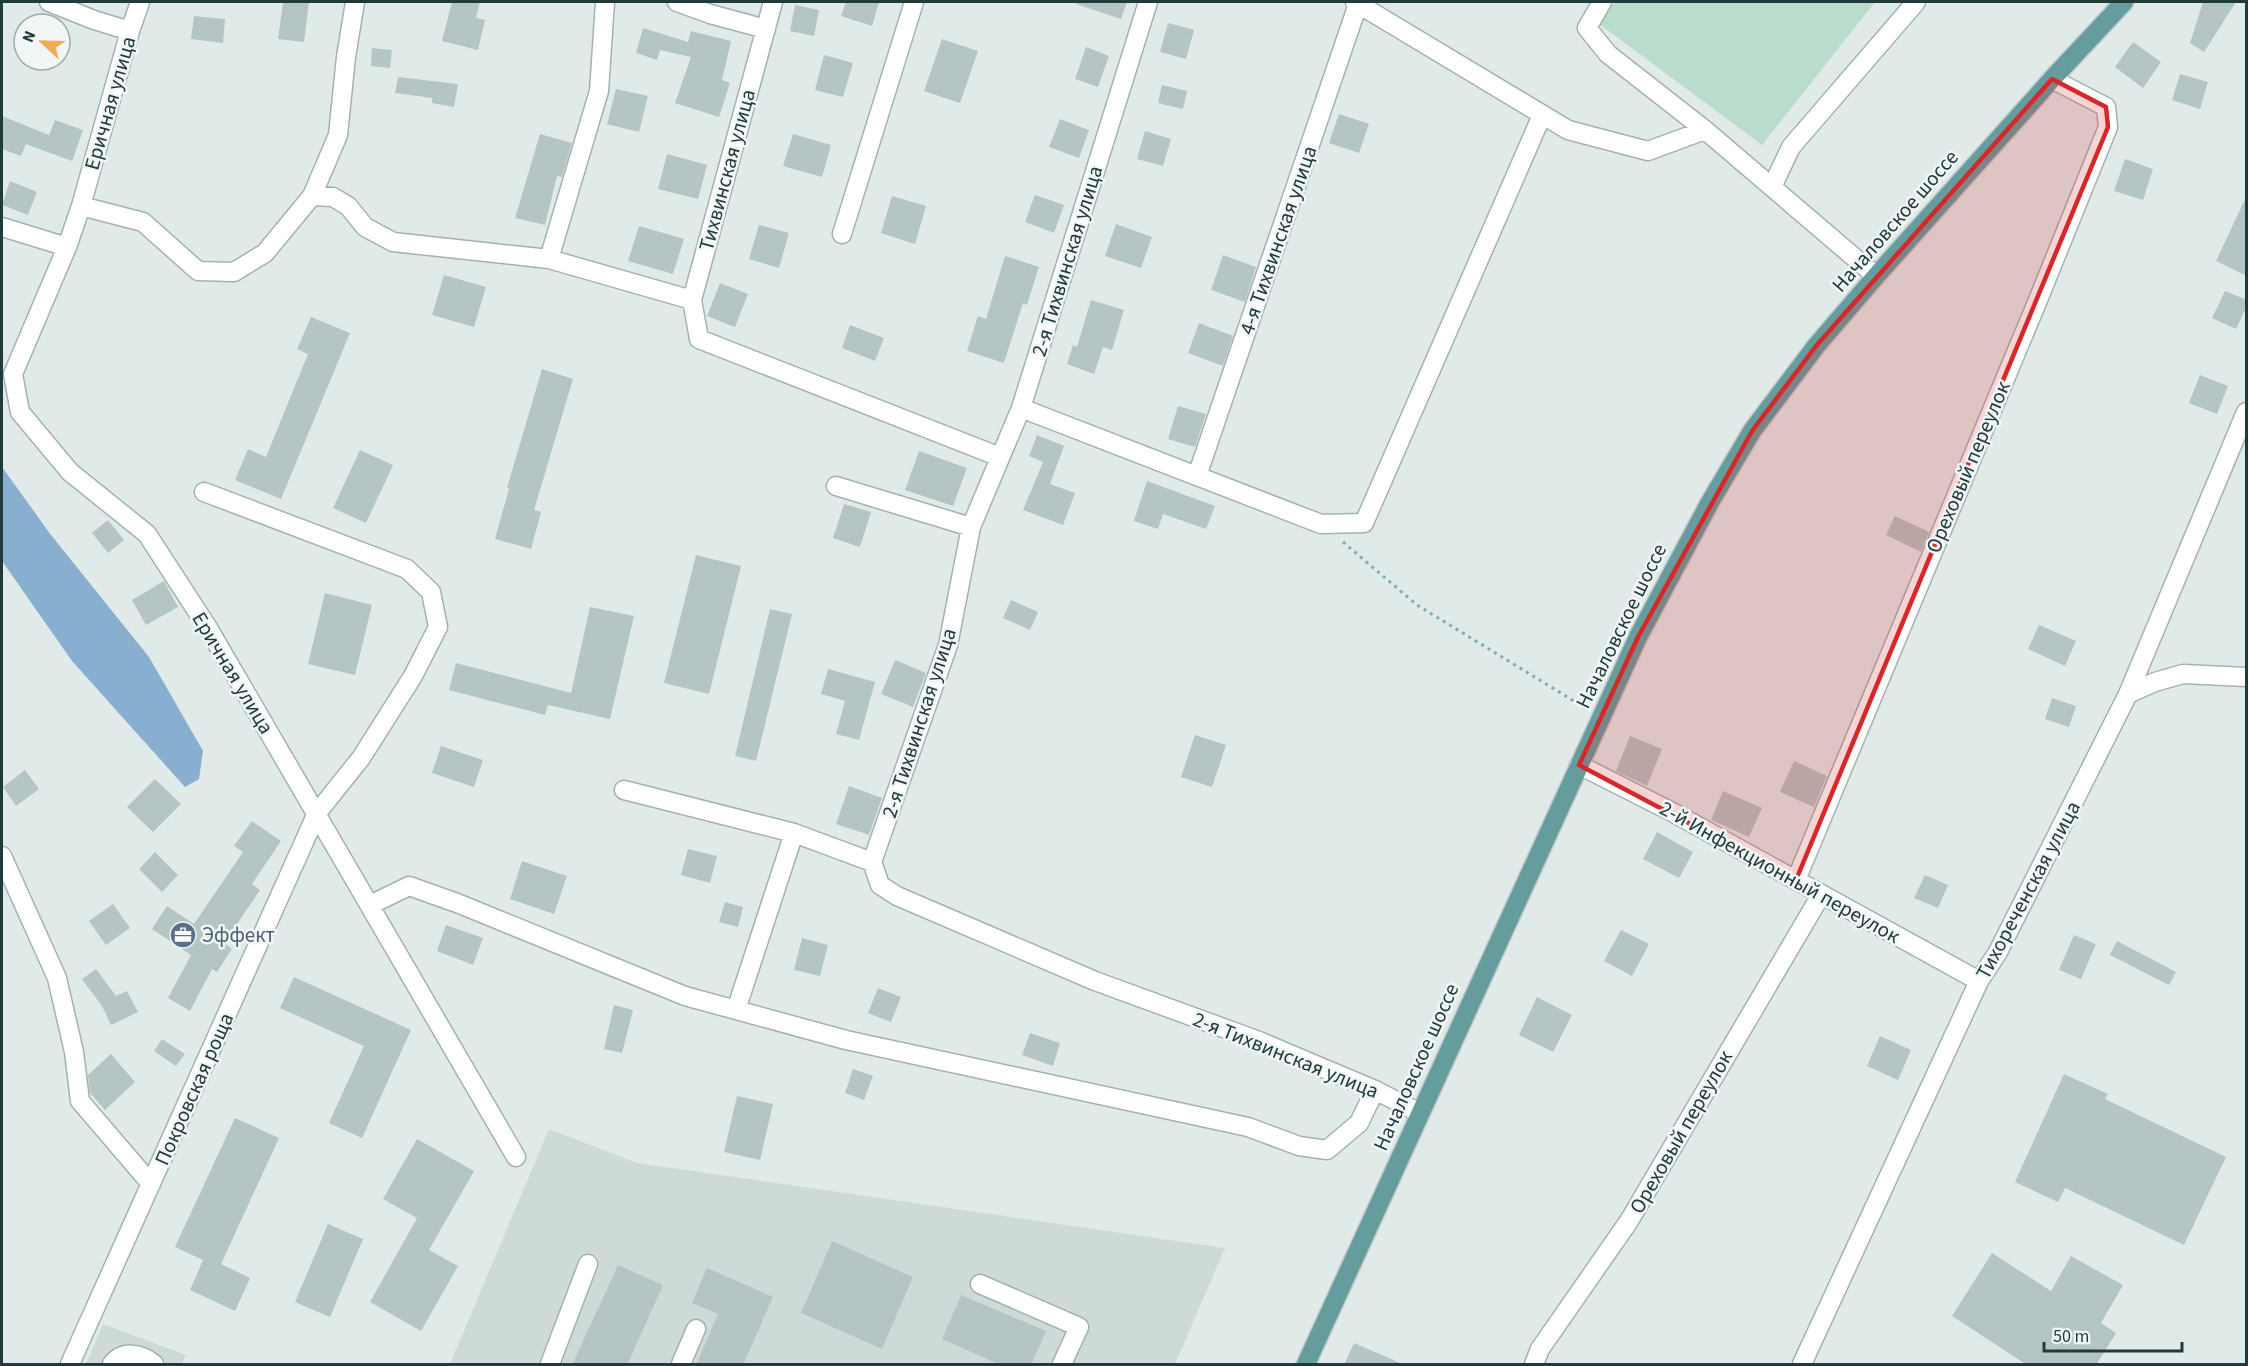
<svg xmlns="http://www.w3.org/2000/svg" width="2248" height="1366" font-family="'Source Sans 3',sans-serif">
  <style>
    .built { fill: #cedad8 }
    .green { fill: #b9dccd }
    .water { fill: #88afcf }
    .building { fill: #b5c5c3 }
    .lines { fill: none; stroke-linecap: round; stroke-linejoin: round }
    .minor-casing { stroke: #a3b2b1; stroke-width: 21 }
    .major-casing { stroke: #c1c8c8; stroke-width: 21 }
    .path { stroke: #81aead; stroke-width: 3; stroke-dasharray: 3 4.5; stroke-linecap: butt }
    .minor { stroke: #fff; stroke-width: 18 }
    .major { stroke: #659d9f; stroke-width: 18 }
    .marked { fill: #d62828; fill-opacity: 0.2; stroke: #d62828; stroke-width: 4.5; stroke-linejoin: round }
    .labels { text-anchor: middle; stroke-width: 5; stroke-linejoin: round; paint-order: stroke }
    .street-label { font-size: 21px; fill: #213a3a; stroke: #f0f7f6 }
    .service-label { font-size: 21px; fill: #4e5e75; stroke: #f0f7f6; text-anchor: start }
  </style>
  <rect width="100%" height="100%" fill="#e0ebe9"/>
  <!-- built -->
  <path class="built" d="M 549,1129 L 637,1163 L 1225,1248 L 1175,1364 L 450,1364 Z
    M 103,1324 L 186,1355 L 182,1364 L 86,1364 Z"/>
  <!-- green -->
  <path class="green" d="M 1615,2 L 1875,2 L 1762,145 L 1598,23 Z"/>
  <!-- water -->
  <path class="water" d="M 2,467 L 51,535 L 149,657 L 203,751 L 199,779 L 185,787 L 72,661 L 2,561 Z"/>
  <!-- building -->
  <path class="building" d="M 283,2 L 309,2 L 304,42 L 278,39 Z
    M 452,2 L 480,2 L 476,18 L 485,20 L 478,50 L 442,41 Z
    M 846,2 L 879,2 L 872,26 L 841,16 Z
    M 1076,2 L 1127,2 L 1121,19 L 1076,4 Z
    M 2203,2 L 2236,2 L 2204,52 L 2190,43 Z
    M 795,5 L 819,10 L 814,36 L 790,31 Z
    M 194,16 L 225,19 L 223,43 L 191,39 Z
    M 1168,23 L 1194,30 L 1186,59 L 1160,52 Z
    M 643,28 L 688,42 L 691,31 L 731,41 L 722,80 L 730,83 L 719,117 L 675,103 L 691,57 L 660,50 L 657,60 L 636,53 Z
    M 942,39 L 978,51 L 960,103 L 924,91 Z
    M 2133,42 L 2161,62 L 2143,88 L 2115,67 Z
    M 1086,47 L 1109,56 L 1098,87 L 1075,79 Z
    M 372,48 L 392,50 L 390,68 L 371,66 Z
    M 824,55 L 853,63 L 843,97 L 815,90 Z
    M 2180,74 L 2208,82 L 2200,109 L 2172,100 Z
    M 398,77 L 458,84 L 454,107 L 432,103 L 432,98 L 395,93 Z
    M 1162,85 L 1187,91 L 1183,109 L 1158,103 Z
    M 616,89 L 648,96 L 639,132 L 607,124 Z
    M 1339,114 L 1369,124 L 1359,153 L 1329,143 Z
    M 2,116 L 49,135 L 55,120 L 83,130 L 72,161 L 26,144 L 21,156 L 2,149 Z
    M 1060,119 L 1089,130 L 1079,158 L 1049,147 Z
    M 1145,131 L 1171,139 L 1163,166 L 1137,159 Z
    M 540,134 L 572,143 L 562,177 L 557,176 L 545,225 L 515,218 Z
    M 793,134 L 831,145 L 822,177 L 783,166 Z
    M 667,154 L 707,165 L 698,199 L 658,189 Z
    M 2125,159 L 2153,169 L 2143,200 L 2114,191 Z
    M 10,181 L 37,192 L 28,215 L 2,205 Z
    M 1035,195 L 1064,205 L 1054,233 L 1025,222 Z
    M 2247,195 L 2247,276 L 2216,261 Z
    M 892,196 L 926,206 L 915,244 L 881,233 Z
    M 1116,224 L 1152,237 L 1141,268 L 1105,256 Z
    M 759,225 L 789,233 L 779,268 L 749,259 Z
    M 639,226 L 684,239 L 673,274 L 628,261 Z
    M 1223,255 L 1256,267 L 1245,302 L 1211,290 Z
    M 1005,256 L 1039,267 L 1027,305 L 1023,303 L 1004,363 L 967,351 L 978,316 L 986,319 Z
    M 444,275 L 486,287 L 474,327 L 432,315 Z
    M 720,283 L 748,294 L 735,327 L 707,316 Z
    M 2225,291 L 2247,300 L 2247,306 L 2236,329 L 2212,318 Z
    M 1091,300 L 1124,310 L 1112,350 L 1103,347 L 1094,374 L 1067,364 L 1073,345 L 1077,347 Z
    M 311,317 L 350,333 L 281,499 L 235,480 L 248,449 L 266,457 L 308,354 L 297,349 Z
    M 1199,323 L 1233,336 L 1223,366 L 1188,353 Z
    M 850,325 L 884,338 L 875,361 L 842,348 Z
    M 542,369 L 573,379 L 534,510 L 541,512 L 531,549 L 495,539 L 509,489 L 507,488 Z
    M 2200,375 L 2228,386 L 2217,414 L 2189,403 Z
    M 1178,406 L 1206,414 L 1195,447 L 1168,439 Z
    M 1037,435 L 1064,446 L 1050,484 L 1075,493 L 1063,525 L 1023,510 L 1043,462 L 1029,456 Z
    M 360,450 L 393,465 L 366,523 L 333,508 Z
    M 919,451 L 967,468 L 953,506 L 905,490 Z
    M 1147,481 L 1215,506 L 1206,529 L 1163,514 L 1158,529 L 1134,521 Z
    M 844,504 L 871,512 L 860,547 L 833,538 Z
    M 1895,516 L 1929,532 L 1921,552 L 1886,535 Z
    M 108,520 L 124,540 L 108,553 L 92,533 Z
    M 696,555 L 741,566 L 709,694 L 664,683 Z
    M 164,581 L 178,607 L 146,625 L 132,600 Z
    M 325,593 L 372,605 L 355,675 L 308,664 Z
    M 1011,600 L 1038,612 L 1030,630 L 1003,618 Z
    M 590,607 L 634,616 L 610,719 L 548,705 L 545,715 L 449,690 L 456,663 L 571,693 Z
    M 770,609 L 792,614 L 756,761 L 735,756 Z
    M 2039,625 L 2076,641 L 2065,666 L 2028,649 Z
    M 895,660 L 926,673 L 913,707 L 881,694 Z
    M 828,669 L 875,682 L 859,740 L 836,734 L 845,701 L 821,694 Z
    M 2052,698 L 2076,706 L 2069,727 L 2045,719 Z
    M 1195,735 L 1226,745 L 1212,787 L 1181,777 Z
    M 1630,736 L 1662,749 L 1647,786 L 1616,771 Z
    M 441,746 L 483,760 L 474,787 L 432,773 Z
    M 1794,761 L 1827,776 L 1814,807 L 1780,792 Z
    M 25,770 L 39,789 L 16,806 L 3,787 Z
    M 155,779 L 181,804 L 153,832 L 127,807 Z
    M 849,786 L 882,798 L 869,835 L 836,824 Z
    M 1723,791 L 1762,808 L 1749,837 L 1711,820 Z
    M 252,821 L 281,841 L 252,884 L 260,890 L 224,943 L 232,949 L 217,972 L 212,969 L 190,1011 L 168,998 L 191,955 L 152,929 L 167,906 L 194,924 L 243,852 L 234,846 Z
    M 1657,832 L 1693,852 L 1679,878 L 1643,859 Z
    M 688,849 L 717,856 L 710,883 L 681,875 Z
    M 155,852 L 178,875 L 162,892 L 139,869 Z
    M 522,861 L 567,876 L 554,914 L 510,899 Z
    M 1925,875 L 1948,885 L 1938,908 L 1914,898 Z
    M 725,902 L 743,907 L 738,927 L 719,922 Z
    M 113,904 L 130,928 L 106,945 L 89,921 Z
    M 446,925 L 483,938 L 473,965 L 437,951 Z
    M 1621,930 L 1649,944 L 1632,976 L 1604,961 Z
    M 2074,935 L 2096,944 L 2081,979 L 2059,970 Z
    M 802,938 L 828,945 L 820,976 L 794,970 Z
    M 2117,941 L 2176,972 L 2169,985 L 2110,955 Z
    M 96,969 L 116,996 L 127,991 L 138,1012 L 111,1025 L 102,1006 L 82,979 Z
    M 294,977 L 411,1030 L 362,1138 L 329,1123 L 364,1046 L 280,1008 Z
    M 878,988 L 901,997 L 891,1022 L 868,1013 Z
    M 1537,997 L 1572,1015 L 1553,1052 L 1519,1035 Z
    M 614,1005 L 633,1010 L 622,1053 L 604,1049 Z
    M 1030,1033 L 1060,1043 L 1053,1066 L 1022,1055 Z
    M 1880,1036 L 1911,1050 L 1898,1080 L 1867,1066 Z
    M 162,1039 L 185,1054 L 176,1066 L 154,1051 Z
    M 111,1054 L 135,1082 L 105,1110 L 90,1093 L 88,1075 Z
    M 853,1069 L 873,1076 L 864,1100 L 845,1093 Z
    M 2064,1074 L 2108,1094 L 2105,1099 L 2226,1157 L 2184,1245 L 2065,1188 L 2058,1202 L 2015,1182 Z
    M 737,1096 L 773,1104 L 760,1160 L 724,1152 Z
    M 235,1118 L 279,1138 L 221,1264 L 250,1278 L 235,1311 L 190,1290 L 203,1260 L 175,1247 Z
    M 417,1139 L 474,1171 L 429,1250 L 458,1266 L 421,1331 L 370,1302 L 417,1218 L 383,1199 Z
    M 328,1224 L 363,1239 L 330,1317 L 295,1302 Z
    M 832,1241 L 913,1277 L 882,1349 L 801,1313 Z
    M 1992,1253 L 2051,1291 L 2071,1256 L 2123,1285 L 2101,1323 L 2116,1333 L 2096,1365 L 2027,1365 L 1952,1316 Z
    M 618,1265 L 663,1285 L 627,1365 L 572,1365 Z
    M 707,1268 L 773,1297 L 743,1365 L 696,1365 L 718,1314 L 692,1303 Z
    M 961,1295 L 1046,1331 L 1031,1365 L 1001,1365 L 942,1339 Z
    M 1354,1343 L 1405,1365 L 1344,1365 Z"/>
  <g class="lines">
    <defs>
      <path id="minor" d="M 49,2 L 94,20 L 130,31
        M 355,2 L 346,57 L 338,135 L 312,196 L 265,253 L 234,272 L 198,271 L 143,222 L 81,206 L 67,247 L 13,374 L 20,412 L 70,472 L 147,534 L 208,628 L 516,1157
        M 677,2 L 710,14 L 766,29
        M 773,2 L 692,300 L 699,339 L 1000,457
        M 1148,2 L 1021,408 L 971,527 L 948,645 L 872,862 L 880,885 L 897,896 L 1095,981 L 1259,1041 L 1375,1090 L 1420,1113
        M 1355,2 L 1568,130 L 1648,151 L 1705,130 L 1876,276
        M 1602,2 L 1587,28 L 1608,54 L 1705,130
        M 1772,187 L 1791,147 L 1916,2
        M 312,196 L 333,197 L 348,206 L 365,227 L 393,242 L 549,259 L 692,300
        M 81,206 L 130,31 L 140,2
        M 2,227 L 67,247
        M 842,234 L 914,2
        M 549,259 L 599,91 L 605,2
        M 1021,408 L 1321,524 L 1364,523 L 1542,115
        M 1197,476 L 1358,4
        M 836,486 L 971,527
        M 2128,694 L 2155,682 L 2183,674 L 2246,677
        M 1579,765 L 1674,813 L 1979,981
        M 624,790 L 794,833
        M 2,856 L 57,978 L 74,1052 L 80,1101 L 151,1184
        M 1796,880 L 2038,300 L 2108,127 L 2106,107 L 2052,79
        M 370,905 L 409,886 L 457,903 L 685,996 L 846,1040 L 1248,1127 L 1299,1146 L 1327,1150 L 1359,1123 L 1375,1090
        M 736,1010 L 794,833 L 872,862
        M 980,1284 L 1079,1327 L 1062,1364
        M 70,1364 L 317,813 L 361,758 L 413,676 L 438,627 L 431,592 L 407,569 L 204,492
        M 112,1364 C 123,1350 141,1353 154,1364
        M 550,1364 L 588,1264
        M 681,1364 L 696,1329
        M 1534,1364 L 1540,1349 L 1629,1221 L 1821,895
        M 1802,1364 L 1979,981 L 1998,952 L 2128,694 L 2246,412"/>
      <path id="major" d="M 1306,1364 L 1638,637 L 1710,502 L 1752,431 L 1816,346 L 1876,276 L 2052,79 L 2124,2"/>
    </defs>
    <!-- minor casing -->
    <use href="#minor" class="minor-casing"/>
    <!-- major casing -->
    <use href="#major" class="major-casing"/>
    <!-- path -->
    <path class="path" d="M 1343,542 L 1417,605 L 1587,709"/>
    <!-- minor -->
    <use href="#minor" class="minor"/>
    <!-- major -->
    <use href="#major" class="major"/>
  </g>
  <!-- marked area -->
  <path class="marked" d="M 2052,79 L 2106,107 L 2108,127 L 1796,880 L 1579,765 L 1638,637 L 1752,431 L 1816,346 Z"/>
  <!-- icons -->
  <defs>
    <symbol id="office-disc" viewBox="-11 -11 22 22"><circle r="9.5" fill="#5c6f8a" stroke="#f0f7f6"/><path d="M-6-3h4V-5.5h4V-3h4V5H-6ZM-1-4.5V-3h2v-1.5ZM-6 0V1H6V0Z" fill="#fff"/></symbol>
  </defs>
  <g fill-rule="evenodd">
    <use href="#office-disc" x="168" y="920" width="30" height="30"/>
  </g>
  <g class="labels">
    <!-- street labels -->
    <g class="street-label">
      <text transform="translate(110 103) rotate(-74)" y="7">Еричная улица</text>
      <text transform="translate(727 170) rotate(-75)" y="7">Тихвинская улица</text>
      <text transform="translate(1895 221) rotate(-49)" y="7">Началовское шоссе</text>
      <text transform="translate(1278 240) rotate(-71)" y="7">4-я Тихвинская улица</text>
      <text transform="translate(1067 261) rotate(-73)" y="7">2-я Тихвинская улица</text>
      <text transform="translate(1968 467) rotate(-67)" y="7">Ореховый переулок</text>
      <text transform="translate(1621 626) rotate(-64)" y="7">Началовское шоссе</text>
      <text transform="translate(233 673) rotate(59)" y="7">Еричная улица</text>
      <text transform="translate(919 723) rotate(-72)" y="7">2-я Тихвинская улица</text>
      <text transform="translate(1780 872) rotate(29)" y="7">2-й Инфекционный переулок</text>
      <text transform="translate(2028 890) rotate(-62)" y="7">Тихореченская улица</text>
      <text transform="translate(1286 1055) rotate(22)" y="7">2-я Тихвинская улица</text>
      <text transform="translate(1416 1067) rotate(-66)" y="7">Началовское шоссе</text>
      <text transform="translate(194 1089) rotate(-66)" y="7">Покровская роща</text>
      <text transform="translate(1681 1132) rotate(-60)" y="7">Ореховый переулок</text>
    </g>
    <!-- service labels -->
    <g class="service-label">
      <text x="202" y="942">Эффект</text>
    </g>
  </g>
  <!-- border -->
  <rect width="2248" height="1366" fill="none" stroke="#213a3a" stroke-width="6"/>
  <!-- north arrow -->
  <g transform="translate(42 42) rotate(292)"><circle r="28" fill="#f0f7f6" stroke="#9dabab" stroke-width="1.5"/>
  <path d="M0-4.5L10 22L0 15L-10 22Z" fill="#efab5a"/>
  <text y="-9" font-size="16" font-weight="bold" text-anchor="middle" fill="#213a3a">N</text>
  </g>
  <!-- scale -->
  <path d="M2044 1342v9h138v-9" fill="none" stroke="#213a3a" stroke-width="3"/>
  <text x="2053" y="1342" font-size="18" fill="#213a3a" stroke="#f0f7f6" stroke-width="4.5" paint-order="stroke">50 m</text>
</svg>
